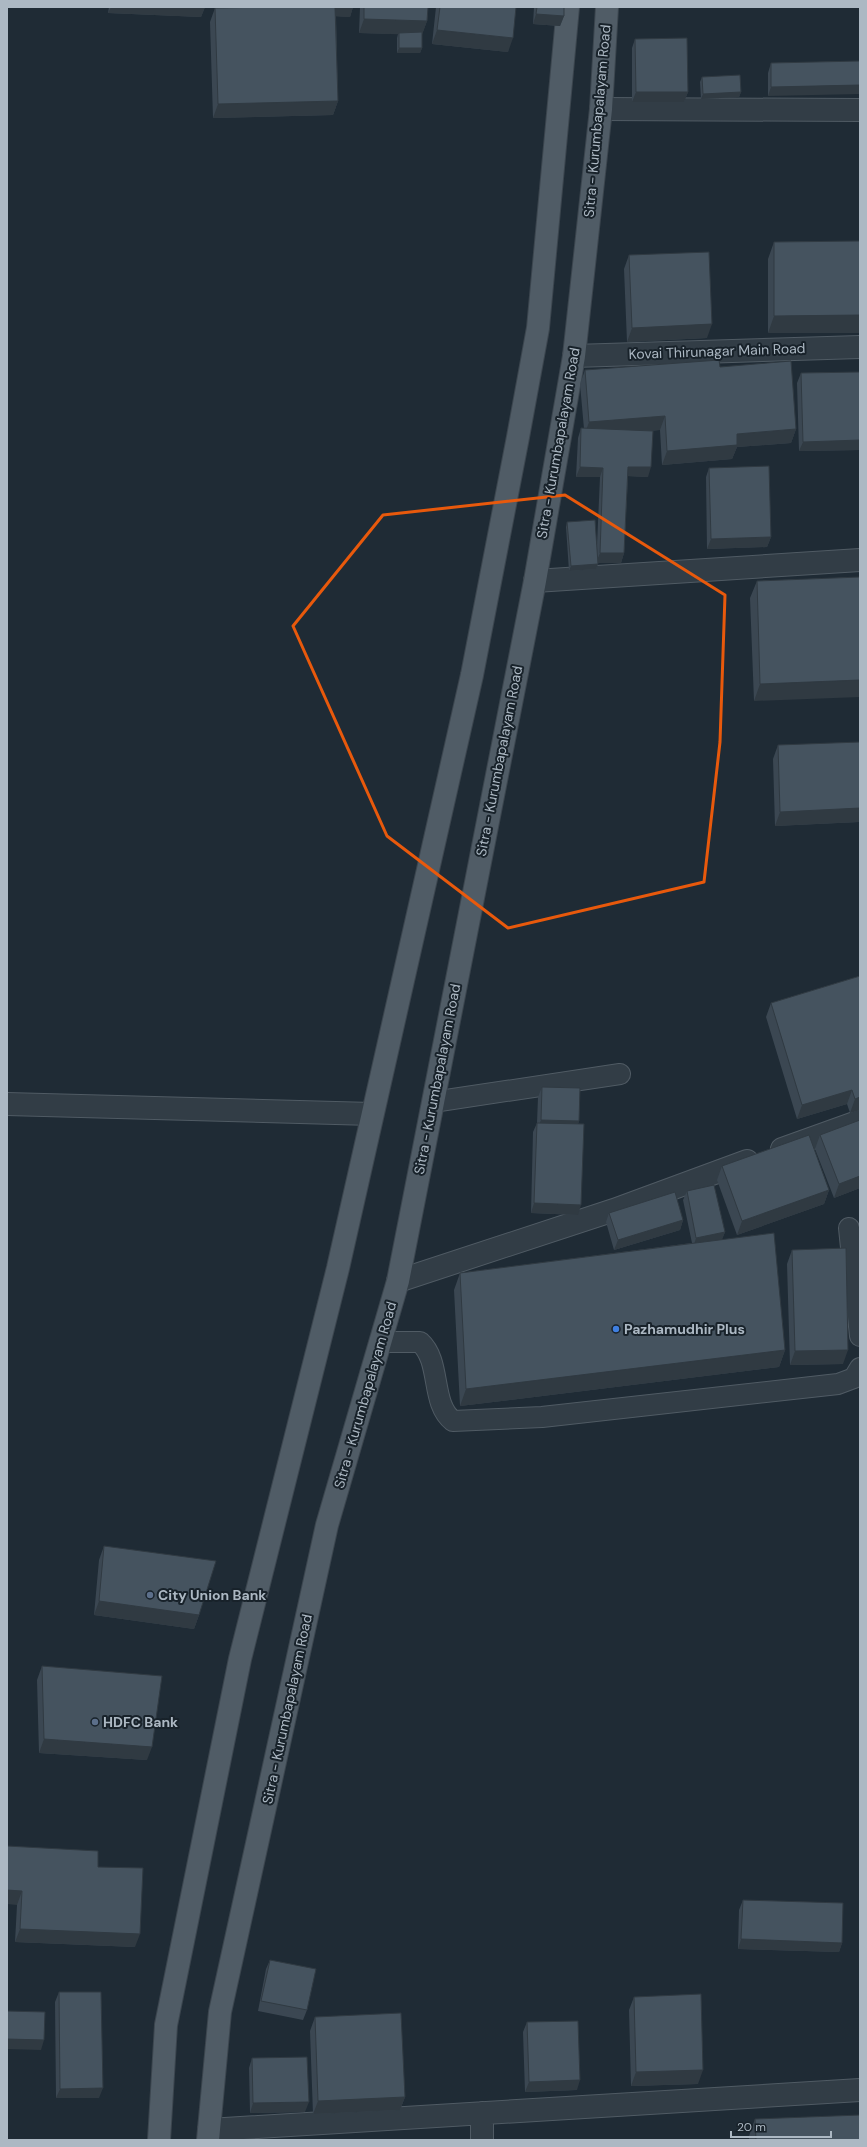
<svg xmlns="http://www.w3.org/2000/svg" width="867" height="2147" font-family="'DM Sans',sans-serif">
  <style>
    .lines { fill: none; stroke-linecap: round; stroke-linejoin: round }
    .lane-casing { stroke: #505b64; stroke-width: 22 }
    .street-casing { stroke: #505b64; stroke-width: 24 }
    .primary-casing { stroke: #3c464f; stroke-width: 24 }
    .lane { stroke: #323d46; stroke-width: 20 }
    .street { stroke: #323d46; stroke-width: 22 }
    .primary { stroke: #505c66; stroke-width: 22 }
    .wall { fill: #3b4752 }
    .shaded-wall { fill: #303a42 }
    .building { fill: #45535f; stroke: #303a42 }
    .marked { fill: none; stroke: #e8590c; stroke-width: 3; stroke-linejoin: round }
    .shop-dot { fill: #3f7fe0; stroke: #18222a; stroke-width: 1.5 }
    .service-dot { fill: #5c6f8a; stroke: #18222a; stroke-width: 1.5 }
    .labels { text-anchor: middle; stroke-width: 4; stroke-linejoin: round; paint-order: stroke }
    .street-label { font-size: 14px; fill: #acb8c3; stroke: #18222a }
    .poi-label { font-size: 14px; font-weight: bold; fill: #acb8c3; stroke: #18222a; text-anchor: start }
  </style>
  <rect width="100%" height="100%" fill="#1f2b35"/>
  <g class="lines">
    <defs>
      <path id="lane" d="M 433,1102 L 620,1074
        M 849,1228 L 860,1336
        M 380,1342 L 420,1342 C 442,1362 430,1403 453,1421 L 542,1417 L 838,1384 L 854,1378 L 860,1368"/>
      <path id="street" d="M 601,109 L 860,110
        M 574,356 L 860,347
        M 535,581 L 860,560
        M 7,1104 L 372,1114
        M 782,1149 L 860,1121
        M 398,1281 L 614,1210 L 747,1161
        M 482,2113 L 482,2140
        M 209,2130 L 860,2090"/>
      <path id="primary" d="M 159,2140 L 166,2025 L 240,1659 L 338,1268 L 472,675 L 518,437 L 538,328 L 568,7
        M 208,2140 L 220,2012 L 327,1525 L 398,1281 L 535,581 L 574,356 L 601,109 L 607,7"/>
    </defs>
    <!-- lane casing -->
    <use href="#lane" class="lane-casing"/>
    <!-- street casing -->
    <use href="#street" class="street-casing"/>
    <!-- primary casing -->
    <use href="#primary" class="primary-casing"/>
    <!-- lane -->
    <use href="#lane" class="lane"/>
    <!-- street -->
    <use href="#street" class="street"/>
    <!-- primary -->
    <use href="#primary" class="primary"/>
  </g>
  <!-- wall -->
  <path class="wall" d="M 109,7 L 205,7 L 201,17 L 108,13 Z
    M 224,7 L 353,7 L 350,17 L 336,16 L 338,101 L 333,115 L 213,118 L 210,22 L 215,8 L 224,8 Z
    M 360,7 L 428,7 L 427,21 L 422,34 L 422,48 L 420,53 L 397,53 L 397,38 L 398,34 L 359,33 Z
    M 436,7 L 516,7 L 508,52 L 432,44 Z
    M 534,7 L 564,7 L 564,16 L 560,26 L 533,24 Z
    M 635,39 L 688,92 L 684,102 L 632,102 L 632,48 Z
    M 860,61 L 768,96 L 768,73 L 771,63 Z
    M 702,77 L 741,92 L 739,97 L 701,99 L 700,82 Z
    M 860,241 L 768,333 L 768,259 L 774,242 Z
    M 629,255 L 707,338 L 627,342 L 624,269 Z
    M 720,367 L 796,429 L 791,443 L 737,447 L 732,459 L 662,465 L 660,430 L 646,431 L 648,477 L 628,476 L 624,553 L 621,563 L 598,563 L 598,564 L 596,569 L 569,571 L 566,527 L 567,522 L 597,545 L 600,477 L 576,477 L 578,438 L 581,428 L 584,429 L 580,384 L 585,370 Z
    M 860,372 L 860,450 L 799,451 L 797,383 L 801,373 Z
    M 709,468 L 771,537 L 767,547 L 707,549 L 706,477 Z
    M 860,577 L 754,701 L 750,598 L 757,581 Z
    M 778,745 L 859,822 L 775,826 L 773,759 Z
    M 860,976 L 860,1110 L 850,1113 L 847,1104 L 797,1119 L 766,1017 L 771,1003 Z
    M 542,1087 L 579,1121 L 578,1124 L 578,1215 L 531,1213 L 533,1132 L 537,1123 L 538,1097 Z
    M 820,1135 L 860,1188 L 834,1198 L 815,1149 Z
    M 722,1166 L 829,1190 L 824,1204 L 737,1235 L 717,1180 Z
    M 687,1191 L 725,1232 L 722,1239 L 785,1350 L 779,1367 L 460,1406 L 454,1290 L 460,1273 L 692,1243 L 683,1200 Z
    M 609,1213 L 683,1220 L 680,1230 L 614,1250 L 606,1222 Z
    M 792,1250 L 843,1364 L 790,1365 L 787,1264 Z
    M 104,1546 L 199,1615 L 194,1629 L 94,1615 L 99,1560 Z
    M 42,1666 L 147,1760 L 39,1753 L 37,1680 Z
    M 7,1846 L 98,1867 L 135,1947 L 15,1942 L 17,1905 Z
    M 743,1900 L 842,1943 L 839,1952 L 738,1949 L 739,1910 Z
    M 270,1960 L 307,2010 L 303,2020 L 258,2011 L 266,1969 Z
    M 59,1992 L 99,2098 L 56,2098 L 55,2002 Z
    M 634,1997 L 698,2084 L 631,2086 L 629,2010 Z
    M 315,2017 L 405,2097 L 400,2110 L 313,2114 L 310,2031 Z
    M 527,2022 L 577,2090 L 525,2092 L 523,2032 Z
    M 252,2058 L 305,2112 L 250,2113 L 249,2068 Z
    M 755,2119 L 860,2140 L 749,2140 L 749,2136 Z"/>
  <!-- shaded-wall -->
  <path class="shaded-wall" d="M 111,7 L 205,7 L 201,17 L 108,13 Z
    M 227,7 L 304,7 L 224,17 Z
    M 308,7 L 353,7 L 350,17 L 305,15 Z
    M 536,14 L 564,16 L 560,26 L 533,24 Z
    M 364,19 L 427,21 L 422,35 L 359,33 Z
    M 437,30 L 513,38 L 508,52 L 432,44 Z
    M 399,48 L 422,48 L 420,53 L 397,53 Z
    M 860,85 L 860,94 L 768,96 L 771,87 Z
    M 636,92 L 688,92 L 684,102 L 632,102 Z
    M 741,92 L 739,97 L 701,99 L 703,94 Z
    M 338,101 L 333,115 L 213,118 L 218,104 Z
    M 860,315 L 860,333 L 768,333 L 774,316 Z
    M 712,324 L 707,338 L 627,342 L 632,328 Z
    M 665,416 L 660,430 L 584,436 L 589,422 Z
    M 796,429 L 791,443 L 737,447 L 732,459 L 662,465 L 667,451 L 737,434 Z
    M 860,440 L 860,450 L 799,451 L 803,442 Z
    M 580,467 L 603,468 L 600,477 L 576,477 Z
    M 628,467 L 651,467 L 648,477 L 625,476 Z
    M 771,537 L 767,547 L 707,549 L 711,539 Z
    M 600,553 L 624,553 L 621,563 L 596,563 Z
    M 598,564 L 596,569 L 569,571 L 571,566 Z
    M 860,680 L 860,697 L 754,701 L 760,684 Z
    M 860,808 L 860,819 L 859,822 L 775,826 L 780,812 Z
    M 852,1090 L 847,1104 L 797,1119 L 802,1105 Z
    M 860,1097 L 860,1110 L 850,1113 L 855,1099 Z
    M 541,1120 L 579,1121 L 575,1131 L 537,1130 Z
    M 860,1176 L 860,1188 L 834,1198 L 839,1184 Z
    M 829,1190 L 824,1204 L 737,1235 L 742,1221 Z
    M 534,1203 L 581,1205 L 578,1215 L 531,1213 Z
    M 683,1220 L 680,1230 L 614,1250 L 618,1240 Z
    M 725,1232 L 721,1242 L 693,1248 L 696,1238 Z
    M 785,1350 L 779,1367 L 460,1406 L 466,1389 Z
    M 848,1350 L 843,1364 L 790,1365 L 795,1351 Z
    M 99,1601 L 199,1615 L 194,1629 L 94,1615 Z
    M 44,1739 L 152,1747 L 147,1760 L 39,1753 Z
    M 7,1890 L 22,1891 L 17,1905 L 7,1904 Z
    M 20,1929 L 140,1934 L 135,1947 L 15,1942 Z
    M 741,1939 L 842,1943 L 839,1952 L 738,1949 Z
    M 7,2039 L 44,2040 L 41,2050 L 7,2049 Z
    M 703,2070 L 698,2084 L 631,2086 L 636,2072 Z
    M 580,2080 L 577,2090 L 525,2092 L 529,2082 Z
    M 103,2088 L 99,2098 L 56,2098 L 60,2089 Z
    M 405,2097 L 400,2110 L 313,2114 L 318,2101 Z
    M 309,2102 L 305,2112 L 250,2113 L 253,2103 Z"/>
  <!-- building -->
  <path class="building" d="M 269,7 L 335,7 L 338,101 L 218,104 L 215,8 Z
    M 364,7 L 428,7 L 427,21 L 364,19 Z
    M 440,7 L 516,7 L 513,38 L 437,30 Z
    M 537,7 L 564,7 L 564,16 L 536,14 Z
    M 422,32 L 422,48 L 399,48 L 399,33 Z
    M 687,38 L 688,92 L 636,92 L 635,39 Z
    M 860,61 L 860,85 L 771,87 L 771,63 Z
    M 740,75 L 741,92 L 703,94 L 702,77 Z
    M 860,241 L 860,315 L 774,316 L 774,242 Z
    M 709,252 L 712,324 L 632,328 L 629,255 Z
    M 719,360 L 720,367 L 791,361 L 796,429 L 737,434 L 737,445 L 667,451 L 665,416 L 589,422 L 585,370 Z
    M 860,372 L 860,440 L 803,442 L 801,373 Z
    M 581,428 L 653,431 L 651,467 L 628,467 L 624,553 L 600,553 L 603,468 L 580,467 Z
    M 769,466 L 771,537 L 711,539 L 709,468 Z
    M 595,520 L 598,564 L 571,566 L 567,522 Z
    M 860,577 L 860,680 L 760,684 L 757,581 Z
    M 860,742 L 860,808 L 780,812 L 778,745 Z
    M 860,976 L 860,1097 L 855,1099 L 852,1090 L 802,1105 L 771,1003 Z
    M 542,1087 L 580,1088 L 579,1121 L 541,1120 Z
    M 860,1120 L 860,1176 L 839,1184 L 820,1135 Z
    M 537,1123 L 584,1124 L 581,1205 L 534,1203 Z
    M 809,1135 L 829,1190 L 742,1221 L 722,1166 Z
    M 714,1185 L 725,1232 L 696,1238 L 687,1191 Z
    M 675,1192 L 683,1220 L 618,1240 L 609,1213 Z
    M 774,1233 L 785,1350 L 466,1389 L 460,1273 Z
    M 846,1248 L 848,1350 L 795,1351 L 792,1250 Z
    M 104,1546 L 216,1561 L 199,1615 L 99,1601 Z
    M 42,1666 L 162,1676 L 152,1747 L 44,1739 Z
    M 7,1846 L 98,1851 L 98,1867 L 143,1868 L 140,1934 L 20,1929 L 22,1891 L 7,1890 Z
    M 743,1900 L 843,1903 L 842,1943 L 741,1939 Z
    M 270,1960 L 316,1969 L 307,2010 L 261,2001 Z
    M 59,1992 L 101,1992 L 103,2088 L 60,2089 Z
    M 701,1994 L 703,2070 L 636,2072 L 634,1997 Z
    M 7,2011 L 45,2012 L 44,2040 L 7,2039 Z
    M 401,2013 L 405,2097 L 318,2101 L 315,2017 Z
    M 578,2021 L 580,2080 L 529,2082 L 527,2022 Z
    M 307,2057 L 309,2102 L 253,2103 L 252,2058 Z
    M 860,2115 L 860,2140 L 756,2140 L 755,2119 Z"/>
  <!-- marked area -->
  <path class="marked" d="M 565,495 L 725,595 L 720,742 L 704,882 L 508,928 L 387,836 L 293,626 L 383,515 Z"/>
  <!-- markers -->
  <circle class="shop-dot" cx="616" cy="1329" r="4"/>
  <g class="service-dot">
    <circle cx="150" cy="1595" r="4"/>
    <circle cx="95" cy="1722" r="4"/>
  </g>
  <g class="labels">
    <!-- street labels -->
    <g class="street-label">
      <text transform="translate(597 121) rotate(-85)" y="5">Sitra - Kurumbapalayam Road</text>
      <text transform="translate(717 351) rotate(-2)" y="5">Kovai Thirunagar Main Road</text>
      <text transform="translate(558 443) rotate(-80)" y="5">Sitra - Kurumbapalayam Road</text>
      <text transform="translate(499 761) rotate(-79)" y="5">Sitra - Kurumbapalayam Road</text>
      <text transform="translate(437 1079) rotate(-79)" y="5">Sitra - Kurumbapalayam Road</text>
      <text transform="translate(365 1395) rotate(-74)" y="5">Sitra - Kurumbapalayam Road</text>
      <text transform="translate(287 1709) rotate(-78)" y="5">Sitra - Kurumbapalayam Road</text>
    </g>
    <!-- poi labels -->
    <g class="poi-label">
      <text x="624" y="1334">Pazhamudhir Plus</text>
      <text x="158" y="1600">City Union Bank</text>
      <text x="103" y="1727">HDFC Bank</text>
    </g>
  </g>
  <!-- border -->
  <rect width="867" height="2147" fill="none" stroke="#acb8c3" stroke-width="16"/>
  <!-- scale -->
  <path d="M731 2131v6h100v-6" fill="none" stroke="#acb8c3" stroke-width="2"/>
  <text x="737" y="2131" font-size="12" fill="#acb8c3" stroke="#18222a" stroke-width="3" paint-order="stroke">20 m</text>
</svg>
